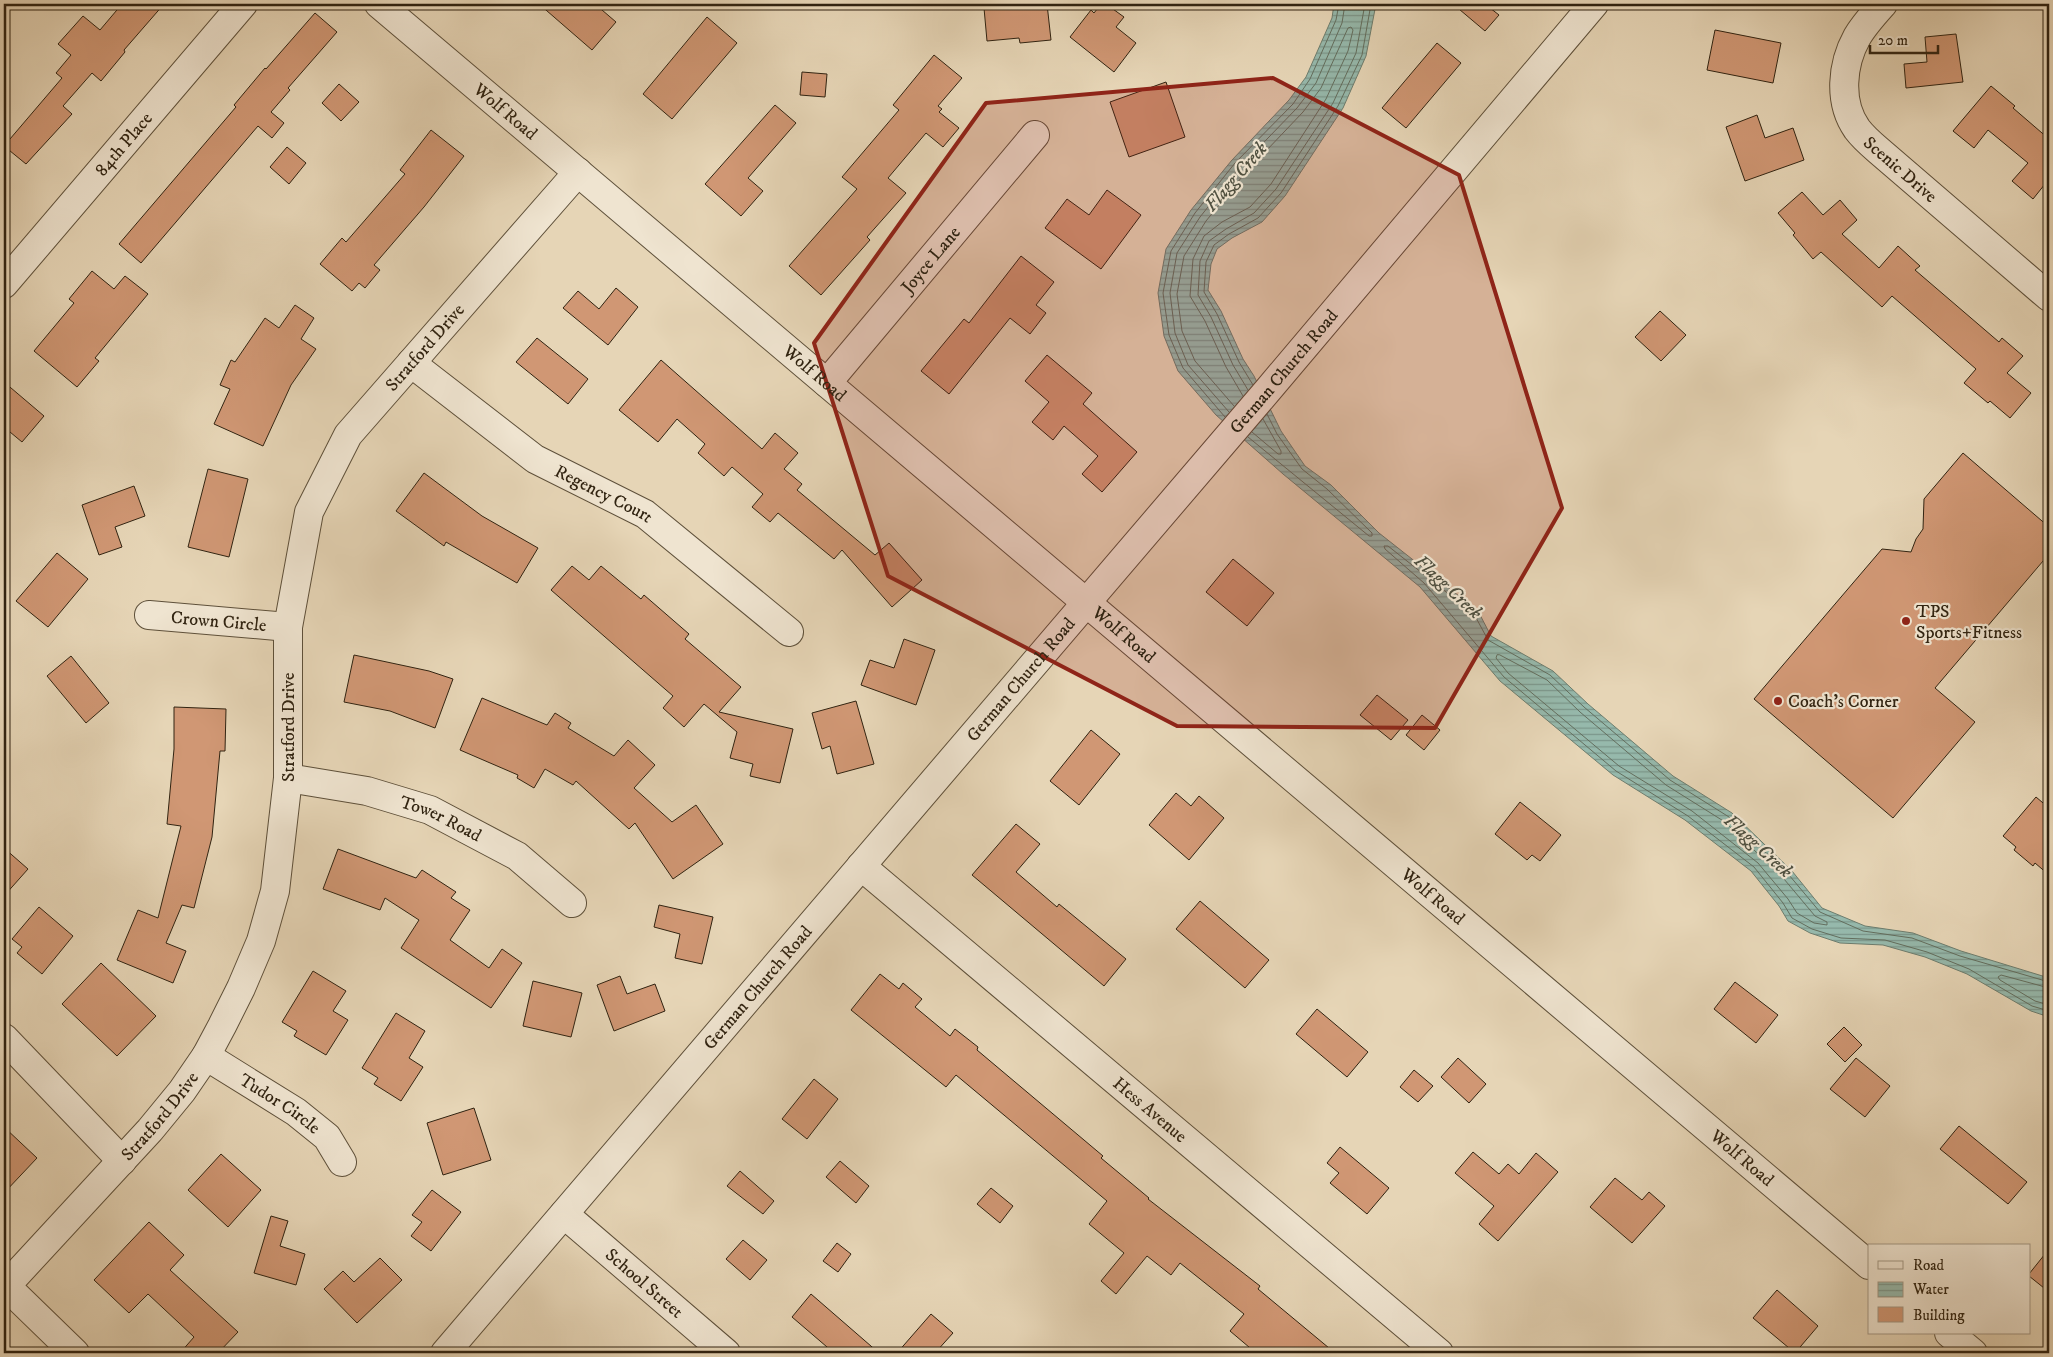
<svg xmlns="http://www.w3.org/2000/svg" width="2053" height="1357" font-family="'IM FELL DW Pica',serif">
  <style>
    .water { fill: url(#water-rules); stroke: #6d7d6e }
    .lines { fill: none; stroke-linecap: round; stroke-linejoin: round }
    .shore { stroke: #636e5e; stroke-width: 1 }
    .building { fill: #d09774; stroke: #302311 }
    .minor-casing { stroke: #5e503a; stroke-width: 30 }
    .minor { stroke: #efe4d0; stroke-width: 28 }
    .marked { fill: #8f2418; fill-opacity: 0.2; stroke: #8f2418; stroke-width: 4; stroke-linejoin: round }
    .poi-dot { fill: #8f2418; stroke: #efe4d0; stroke-width: 2 }
    .labels { text-anchor: middle; stroke-width: 4.5; stroke-linejoin: round; paint-order: stroke }
    .street-label { font-size: 18px; fill: #302311; stroke: #efe4d0 }
    .poi-label { font-size: 18px; fill: #302311; stroke: #efe4d0; text-anchor: start }
    .water-label { font-size: 19px; font-style: italic; fill: #4f5040; stroke: #efe4d0 }
  </style>
  <defs>
    <pattern id="water-rules" width="6" height="5" patternUnits="userSpaceOnUse" patternTransform="scale(1.25)"><rect width="6" height="5" fill="#96b9ac"/><path d="M0 2.5h6" fill="none" stroke="#7b968b"/></pattern>
  </defs>
  <rect width="100%" height="100%" fill="#e6d5b6"/>
  <filter id="stains"><feTurbulence type="fractalNoise" baseFrequency=".004" numOctaves="4"/><feColorMatrix values="0 0 0 0 .2 0 0 0 0 .09 0 0 0 0 .02 0 0 0 .5 -.17"/></filter>
  <radialGradient id="worn" r=".72"><stop offset=".6" stop-color="#630" stop-opacity="0"/><stop offset="1" stop-color="#630" stop-opacity=".3"/></radialGradient>
  <!-- water -->
  <path class="water" d="M 1334,4 L 1376,4 L 1366,56 L 1343,108 L 1285,196 L 1262,222 L 1232,238 L 1217,249 L 1211,264 L 1208,290 L 1221,311 L 1243,359 L 1254,376 L 1281,431 L 1305,466 L 1331,485 L 1379,533 L 1478,611 L 1491,636 L 1553,671 L 1588,704 L 1673,776 L 1732,813 L 1792,871 L 1822,908 L 1865,926 L 1913,933 L 1961,951 L 2049,978 L 2049,1017 L 2031,1011 L 1967,974 L 1925,957 L 1883,945 L 1840,943 L 1810,933 L 1788,921 L 1779,906 L 1751,871 L 1685,820 L 1613,775 L 1500,681 L 1420,587 L 1283,474 L 1216,415 L 1178,371 L 1164,336 L 1158,293 L 1166,249 L 1191,210 L 1232,160 L 1289,100 L 1306,77 L 1332,18 Z"/>
  <g class="lines">
    <!-- shore -->
    <path class="shore" d="M 1253,385 L 1239,362 L 1217,314 L 1204,292 L 1206,262 L 1214,245 L 1229,234 L 1258,218 L 1281,193 L 1338,106 L 1362,55 L 1371,4
      M 1248,390 L 1233,365 L 1211,317 L 1198,295 L 1200,261 L 1209,241 L 1226,229 L 1254,213 L 1276,189 L 1333,103 L 1356,53 L 1365,4
      M 1234,406 L 1195,361 L 1182,331 L 1177,294 L 1184,256 L 1206,221 L 1246,172 L 1303,112 L 1321,88 L 1348,28 L 1351,27 L 1353,30 L 1348,51 L 1326,99 L 1271,184 L 1250,207 L 1222,222 L 1204,236 L 1193,259 L 1190,296 L 1205,321 L 1226,367 L 1243,396
      M 1229,412 L 1188,365 L 1175,333 L 1170,293 L 1177,253 L 1200,217 L 1240,167 L 1297,108 L 1316,83 L 1342,23 L 1345,4
      M 1225,417 L 1183,368 L 1169,335 L 1163,293 L 1171,251 L 1195,213 L 1235,163 L 1293,104 L 1310,79 L 1336,20 L 1339,4
      M 1252,432 L 1278,454 L 1281,454 L 1281,451 L 1263,419
      M 1248,437 L 1369,536 L 1372,536 L 1372,533 L 1327,489 L 1302,469 L 1277,434 L 1267,414
      M 1500,655 L 1547,680 L 1580,712 L 1666,785 L 1725,822 L 1784,879 L 1815,916 L 1827,922 L 1827,925 L 1814,923 L 1797,913 L 1788,899 L 1758,863 L 1692,811 L 1619,766 L 1508,673 L 1496,658 L 1497,655 Z
      M 2049,982 L 1960,956 L 1912,938 L 1863,931 L 1820,912 L 1789,875 L 1729,817 L 1670,780 L 1584,707 L 1550,675 L 1488,640 L 1474,614 L 1388,546 L 1384,546 L 1385,549 L 1424,583 L 1504,677 L 1616,771 L 1688,816 L 1754,867 L 1783,903 L 1792,918 L 1812,929 L 1841,938 L 1885,940 L 1927,952 L 1969,969 L 2032,1006 L 2049,1011
      M 2049,988 L 2001,975 L 1998,977 L 2000,980 L 2035,1001 L 2049,1005"/>
  </g>
  <!-- building -->
  <path class="building" d="M 122,4 L 164,4 L 124,50 L 125,52 L 101,81 L 92,73 L 63,106 L 72,114 L 26,164 L 4,146 L 62,78 L 56,73 L 71,55 L 58,44 L 83,16 L 100,30 Z
    M 539,4 L 595,4 L 616,22 L 592,50 Z
    M 1003,4 L 1047,4 L 1051,40 L 1020,43 L 1019,38 L 987,41 L 984,8 L 1003,6 Z
    M 1101,4 L 1106,4 L 1124,17 L 1116,27 L 1136,43 L 1114,72 L 1070,37 L 1091,10 L 1094,13 Z
    M 1453,4 L 1485,4 L 1499,15 L 1485,31 Z
    M 315,13 L 337,32 L 288,88 L 290,90 L 271,112 L 284,123 L 272,138 L 258,126 L 141,263 L 119,244 L 236,107 L 234,105 L 265,68 L 266,69 Z
    M 707,17 L 737,43 L 672,119 L 643,94 Z
    M 1715,30 L 1781,43 L 1773,83 L 1707,70 Z
    M 1956,34 L 1963,82 L 1906,88 L 1904,64 L 1927,62 L 1925,37 Z
    M 1437,43 L 1461,63 L 1406,128 L 1382,108 Z
    M 934,55 L 962,78 L 938,106 L 942,109 L 939,112 L 959,128 L 943,147 L 926,133 L 888,178 L 906,193 L 867,237 L 870,240 L 821,295 L 789,266 L 857,189 L 842,177 L 899,110 L 893,105 Z
    M 802,72 L 827,74 L 825,97 L 800,95 Z
    M 1166,82 L 1185,137 L 1129,157 L 1110,102 Z
    M 339,84 L 359,102 L 341,121 L 322,103 Z
    M 1991,86 L 2015,106 L 2013,108 L 2049,139 L 2049,179 L 2033,199 L 2012,181 L 2028,163 L 1988,130 L 1974,148 L 1953,131 Z
    M 775,105 L 796,123 L 748,178 L 763,191 L 741,216 L 705,184 Z
    M 1757,115 L 1765,138 L 1793,128 L 1804,160 L 1745,181 L 1726,127 Z
    M 431,130 L 464,156 L 424,207 L 374,265 L 380,270 L 365,288 L 359,283 L 352,291 L 320,264 L 342,238 L 346,242 L 405,174 L 400,170 Z
    M 287,147 L 306,163 L 289,184 L 270,167 Z
    M 1107,190 L 1141,215 L 1101,269 L 1045,228 L 1067,199 L 1089,215 Z
    M 1802,192 L 1823,215 L 1840,200 L 1857,220 L 1842,234 L 1879,268 L 1898,246 L 1920,266 L 1915,270 L 1999,342 L 2002,338 L 2023,356 L 2007,373 L 2031,393 L 2010,418 L 1990,401 L 1988,403 L 1964,383 L 1976,369 L 1892,296 L 1882,307 L 1821,252 L 1813,259 L 1793,235 L 1795,233 L 1778,213 Z
    M 1021,256 L 1054,282 L 1036,305 L 1046,313 L 1030,334 L 1010,318 L 949,394 L 921,371 L 964,319 L 969,323 Z
    M 92,271 L 114,289 L 125,276 L 148,294 L 95,358 L 99,361 L 77,387 L 34,351 L 74,303 L 69,299 Z
    M 616,288 L 638,307 L 608,345 L 563,308 L 578,291 L 599,309 Z
    M 295,305 L 314,318 L 301,339 L 316,349 L 291,385 L 263,446 L 214,424 L 230,389 L 220,385 L 231,360 L 235,362 L 265,318 L 279,328 Z
    M 1660,311 L 1686,335 L 1661,361 L 1635,337 Z
    M 537,338 L 588,379 L 568,404 L 516,362 Z
    M 1047,355 L 1092,393 L 1083,404 L 1137,452 L 1102,492 L 1082,474 L 1098,456 L 1064,426 L 1053,440 L 1032,422 L 1049,402 L 1025,381 Z
    M 661,360 L 762,449 L 775,433 L 798,453 L 784,469 L 802,484 L 797,490 L 875,555 L 889,543 L 922,580 L 892,607 L 842,550 L 834,559 L 778,513 L 770,522 L 752,507 L 763,494 L 732,467 L 724,476 L 698,453 L 705,444 L 677,419 L 658,442 L 619,410 Z
    M 4,382 L 44,416 L 22,442 L 4,427 Z
    M 1963,453 L 2049,527 L 2049,554 L 1935,688 L 1975,722 L 1893,818 L 1754,699 L 1882,549 L 1911,552 L 1916,539 L 1923,529 L 1924,499 Z
    M 208,469 L 248,479 L 229,557 L 188,547 Z
    M 424,473 L 482,516 L 538,548 L 517,583 L 446,542 L 444,546 L 396,511 Z
    M 134,486 L 145,516 L 115,527 L 122,547 L 99,555 L 82,505 Z
    M 57,553 L 88,579 L 48,627 L 16,601 Z
    M 1233,559 L 1274,593 L 1247,626 L 1206,592 Z
    M 572,566 L 589,580 L 601,566 L 641,599 L 644,595 L 689,634 L 685,639 L 741,687 L 719,712 L 793,729 L 780,783 L 750,776 L 753,764 L 730,758 L 737,732 L 704,704 L 684,727 L 663,708 L 673,696 L 551,590 Z
    M 904,639 L 935,650 L 916,705 L 861,685 L 870,660 L 894,668 Z
    M 354,655 L 429,671 L 453,679 L 435,728 L 390,711 L 344,702 Z
    M 71,656 L 109,703 L 86,723 L 47,676 Z
    M 1377,695 L 1408,720 L 1391,740 L 1360,715 Z
    M 482,698 L 547,725 L 555,713 L 571,723 L 568,728 L 614,756 L 628,740 L 655,765 L 634,788 L 672,822 L 696,805 L 723,844 L 673,879 L 635,823 L 629,829 L 576,781 L 573,785 L 545,769 L 534,788 L 517,778 L 518,775 L 460,750 Z
    M 856,701 L 874,764 L 837,774 L 830,746 L 822,749 L 812,713 Z
    M 174,707 L 226,709 L 225,751 L 220,751 L 212,837 L 194,908 L 182,905 L 166,943 L 186,951 L 173,983 L 117,960 L 138,910 L 158,918 L 181,826 L 167,824 L 174,749 Z
    M 1422,715 L 1440,730 L 1424,750 L 1406,735 Z
    M 1091,730 L 1120,754 L 1079,805 L 1050,781 Z
    M 1176,793 L 1191,806 L 1199,796 L 1224,818 L 1189,860 L 1149,825 Z
    M 2036,797 L 2049,808 L 2049,875 L 2035,863 L 2033,866 L 2014,850 L 2016,847 L 2003,836 Z
    M 1520,802 L 1561,835 L 1540,861 L 1532,855 L 1527,860 L 1495,834 Z
    M 1016,824 L 1040,844 L 1016,872 L 1057,907 L 1059,904 L 1126,959 L 1104,986 L 972,875 Z
    M 4,848 L 28,869 L 4,896 Z
    M 338,849 L 416,878 L 422,870 L 456,892 L 451,898 L 470,910 L 450,940 L 489,968 L 502,949 L 522,963 L 491,1008 L 401,948 L 419,920 L 385,898 L 380,910 L 323,889 Z
    M 1200,901 L 1269,960 L 1245,988 L 1176,929 Z
    M 659,905 L 713,917 L 702,964 L 675,958 L 680,934 L 654,927 Z
    M 39,907 L 73,936 L 42,974 L 17,953 L 22,947 L 12,939 Z
    M 101,963 L 156,1016 L 117,1056 L 62,1004 Z
    M 313,971 L 346,991 L 333,1011 L 348,1020 L 326,1055 L 294,1036 L 297,1031 L 282,1022 Z
    M 880,974 L 899,989 L 903,983 L 922,999 L 915,1007 L 950,1036 L 955,1029 L 978,1047 L 977,1050 L 1103,1156 L 1101,1158 L 1149,1198 L 1148,1199 L 1260,1286 L 1258,1289 L 1335,1353 L 1256,1353 L 1230,1331 L 1244,1314 L 1180,1263 L 1171,1275 L 1147,1256 L 1116,1294 L 1101,1281 L 1124,1253 L 1089,1224 L 1107,1201 L 956,1075 L 946,1087 L 851,1010 Z
    M 620,976 L 627,994 L 655,984 L 665,1011 L 614,1031 L 597,985 Z
    M 533,981 L 582,993 L 571,1037 L 523,1026 Z
    M 1735,982 L 1778,1015 L 1756,1043 L 1714,1009 Z
    M 1317,1009 L 1368,1052 L 1347,1077 L 1296,1034 Z
    M 396,1013 L 425,1031 L 409,1058 L 423,1067 L 401,1101 L 374,1084 L 378,1078 L 362,1068 Z
    M 1844,1027 L 1862,1045 L 1845,1062 L 1827,1044 Z
    M 1458,1058 L 1486,1084 L 1469,1103 L 1441,1077 Z
    M 1856,1058 L 1890,1086 L 1865,1117 L 1830,1089 Z
    M 1414,1070 L 1433,1086 L 1418,1102 L 1400,1087 Z
    M 814,1079 L 838,1099 L 807,1139 L 782,1119 Z
    M 474,1108 L 491,1160 L 443,1175 L 427,1123 Z
    M 1959,1126 L 2027,1182 L 2008,1204 L 1940,1149 Z
    M 4,1127 L 37,1158 L 4,1193 Z
    M 1340,1147 L 1389,1188 L 1367,1214 L 1330,1183 L 1339,1173 L 1327,1163 Z
    M 1473,1152 L 1499,1174 L 1508,1164 L 1519,1174 L 1536,1153 L 1558,1172 L 1498,1241 L 1479,1224 L 1494,1206 L 1455,1173 Z
    M 221,1154 L 261,1190 L 228,1227 L 188,1190 Z
    M 840,1161 L 869,1186 L 856,1203 L 826,1177 Z
    M 740,1171 L 774,1201 L 763,1214 L 727,1186 Z
    M 1615,1178 L 1642,1200 L 1649,1192 L 1665,1206 L 1632,1243 L 1590,1207 Z
    M 991,1188 L 1013,1206 L 1000,1223 L 977,1204 Z
    M 432,1190 L 461,1212 L 431,1251 L 411,1236 L 422,1222 L 412,1215 Z
    M 271,1216 L 288,1221 L 280,1246 L 305,1254 L 296,1285 L 254,1273 Z
    M 149,1222 L 184,1255 L 170,1270 L 238,1332 L 218,1353 L 180,1353 L 194,1337 L 148,1294 L 129,1313 L 94,1280 Z
    M 743,1240 L 767,1260 L 750,1280 L 726,1259 Z
    M 837,1243 L 851,1254 L 838,1272 L 823,1261 Z
    M 2049,1249 L 2049,1292 L 2029,1276 L 2029,1274 Z
    M 380,1258 L 402,1280 L 357,1323 L 324,1289 L 343,1271 L 354,1282 Z
    M 1777,1290 L 1818,1326 L 1795,1353 L 1753,1318 Z
    M 811,1294 L 879,1353 L 834,1353 L 792,1317 Z
    M 931,1314 L 953,1333 L 935,1353 L 897,1353 Z"/>
  <g class="lines">
    <defs>
      <g id="minor">
        <path id="s1" d="M 379,4 L 1869,1265"/>
        <path id="s2" d="M 1883,4 C 1874,14 1864,25 1857,37 C 1842,64 1838,102 1857,129 C 1863,137 1871,144 1878,150 L 2049,297"/>
        <path id="s3" d="M 4,284 L 243,4"/>
        <path id="s4" d="M 411,363 L 535,459 L 645,514 L 789,632"/>
        <path id="s5" d="M 827,383 L 1035,135"/>
        <path id="s6" d="M 149,615 L 288,627"/>
        <path id="s7" d="M 288,778 L 367,791 L 430,810 L 517,856 L 572,903"/>
        <path id="s8" d="M 861,866 L 1439,1353"/>
        <path d="M 4,1038 L 122,1161"/>
        <path id="s9" d="M 206,1056 L 296,1112 L 327,1137 L 342,1162"/>
        <path id="s10" d="M 564,1214 L 726,1353"/>
        <path d="M 6,1286 L 75,1353"/>
        <path id="s11" d="M 4,1288 L 150,1130 L 182,1091 L 206,1056 L 222,1026 L 241,988 L 261,941 L 275,891 L 288,778 L 288,627 L 309,512 L 348,435 L 578,172"/>
        <path d="M 1949,1333 L 1973,1353"/>
        <path id="s12" d="M 445,1353 L 1268,390 L 1594,4"/>
      </g>
    </defs>
    <!-- minor casing -->
    <use href="#minor" class="minor-casing"/>
    <!-- minor -->
    <use href="#minor" class="minor"/>
  </g>
  <!-- marked area -->
  <path class="marked" d="M 1273,78 L 1459,175 L 1562,508 L 1435,728 L 1177,726 L 888,576 L 814,343 L 986,103 Z"/>
  <!-- markers -->
  <g class="poi-dot">
    <circle cx="1906" cy="621" r="5"/>
    <circle cx="1778" cy="701" r="5"/>
  </g>
  <g class="labels">
    <!-- street labels -->
    <g class="street-label">
      <text dy="6" stroke="none"><textPath href="#s1" startOffset="166">Wolf Road</textPath></text>
      <text dy="6" stroke="none"><textPath href="#s3" startOffset="184">84th Place</textPath></text>
      <text dy="6" stroke="none"><textPath href="#s2" startOffset="198">Scenic Drive</textPath></text>
      <text dy="6" stroke="none"><textPath href="#s5" startOffset="161">Joyce Lane</textPath></text>
      <text dy="6" stroke="none"><textPath href="#s11" startOffset="1072">Stratford Drive</textPath></text>
      <text dy="6" stroke="none"><textPath href="#s12" startOffset="1291">German Church Road</textPath></text>
      <text dy="6" stroke="none"><textPath href="#s1" startOffset="571">Wolf Road</textPath></text>
      <text dy="6" stroke="none"><textPath href="#s4" startOffset="234">Regency Court</textPath></text>
      <text dy="6" stroke="none"><textPath href="#s6" startOffset="70">Crown Circle</textPath></text>
      <text dy="6" stroke="none"><textPath href="#s1" startOffset="976">Wolf Road</textPath></text>
      <text dy="6" stroke="none"><textPath href="#s12" startOffset="886">German Church Road</textPath></text>
      <text dy="6" stroke="none"><textPath href="#s11" startOffset="652">Stratford Drive</textPath></text>
      <text dy="6" stroke="none"><textPath href="#s7" startOffset="159">Tower Road</textPath></text>
      <text dy="6" stroke="none"><textPath href="#s1" startOffset="1381">Wolf Road</textPath></text>
      <text dy="6" stroke="none"><textPath href="#s12" startOffset="481">German Church Road</textPath></text>
      <text dy="6" stroke="none"><textPath href="#s9" startOffset="88">Tudor Circle</textPath></text>
      <text dy="6" stroke="none"><textPath href="#s8" startOffset="378">Hess Avenue</textPath></text>
      <text dy="6" stroke="none"><textPath href="#s11" startOffset="232">Stratford Drive</textPath></text>
      <text dy="6" stroke="none"><textPath href="#s1" startOffset="1786">Wolf Road</textPath></text>
      <text dy="6" stroke="none"><textPath href="#s10" startOffset="106">School Street</textPath></text>
    </g>
    <!-- poi labels -->
    <g class="poi-label">
      <text x="1916" y="617">TPS<tspan x="1916" dy="21">Sports+Fitness</tspan></text>
      <text x="1788" y="707">Coach's Corner</text>
    </g>
    <!-- water labels -->
    <g class="water-label">
      <text transform="translate(1235 176) rotate(-49)" y="7">Flagg Creek</text>
      <text transform="translate(1449 586) rotate(43)" y="7">Flagg Creek</text>
      <text transform="translate(1759 845) rotate(42)" y="7">Flagg Creek</text>
    </g>
  </g>
  <!-- margin -->
  <rect width="2053" height="1357" fill="none" stroke="#e6d5b6" stroke-width="20"/>
  <rect x="5" y="5" width="2043" height="1347" fill="none" stroke="#302311" stroke-width="2.5"/>
  <rect x="10" y="10" width="2033" height="1337" fill="none" stroke="#302311"/>
  <!-- legend -->
  <rect x="1868" y="1244" width="162" height="90" fill="#efe4d0" stroke="#a39784"/>
  <rect x="1878" y="1261" width="25" height="8" fill="#efe4d0" stroke="#a39784"/>
  <text x="1913" y="1270" font-size="15" fill="#302311">Road</text>
  <rect x="1878" y="1282" width="25" height="15" fill="url(#water-rules)" stroke="#a39784"/>
  <text x="1913" y="1294" font-size="15" fill="#302311">Water</text>
  <rect x="1878" y="1307" width="25" height="15" fill="#d09774" stroke="#a39784"/>
  <text x="1913" y="1320" font-size="15" fill="#302311">Building</text>
  <!-- scale -->
  <path d="M1870 45v8h68v-8" fill="none" stroke="#302311" stroke-width="2.5"/>
  <text x="1878" y="45" font-size="15" fill="#302311" stroke="#efe4d0" stroke-width="4" paint-order="stroke">20 m</text>
  <rect width="100%" height="100%" filter="url(#stains)"/>
  <rect width="100%" height="100%" fill="url(#worn)"/>
</svg>
